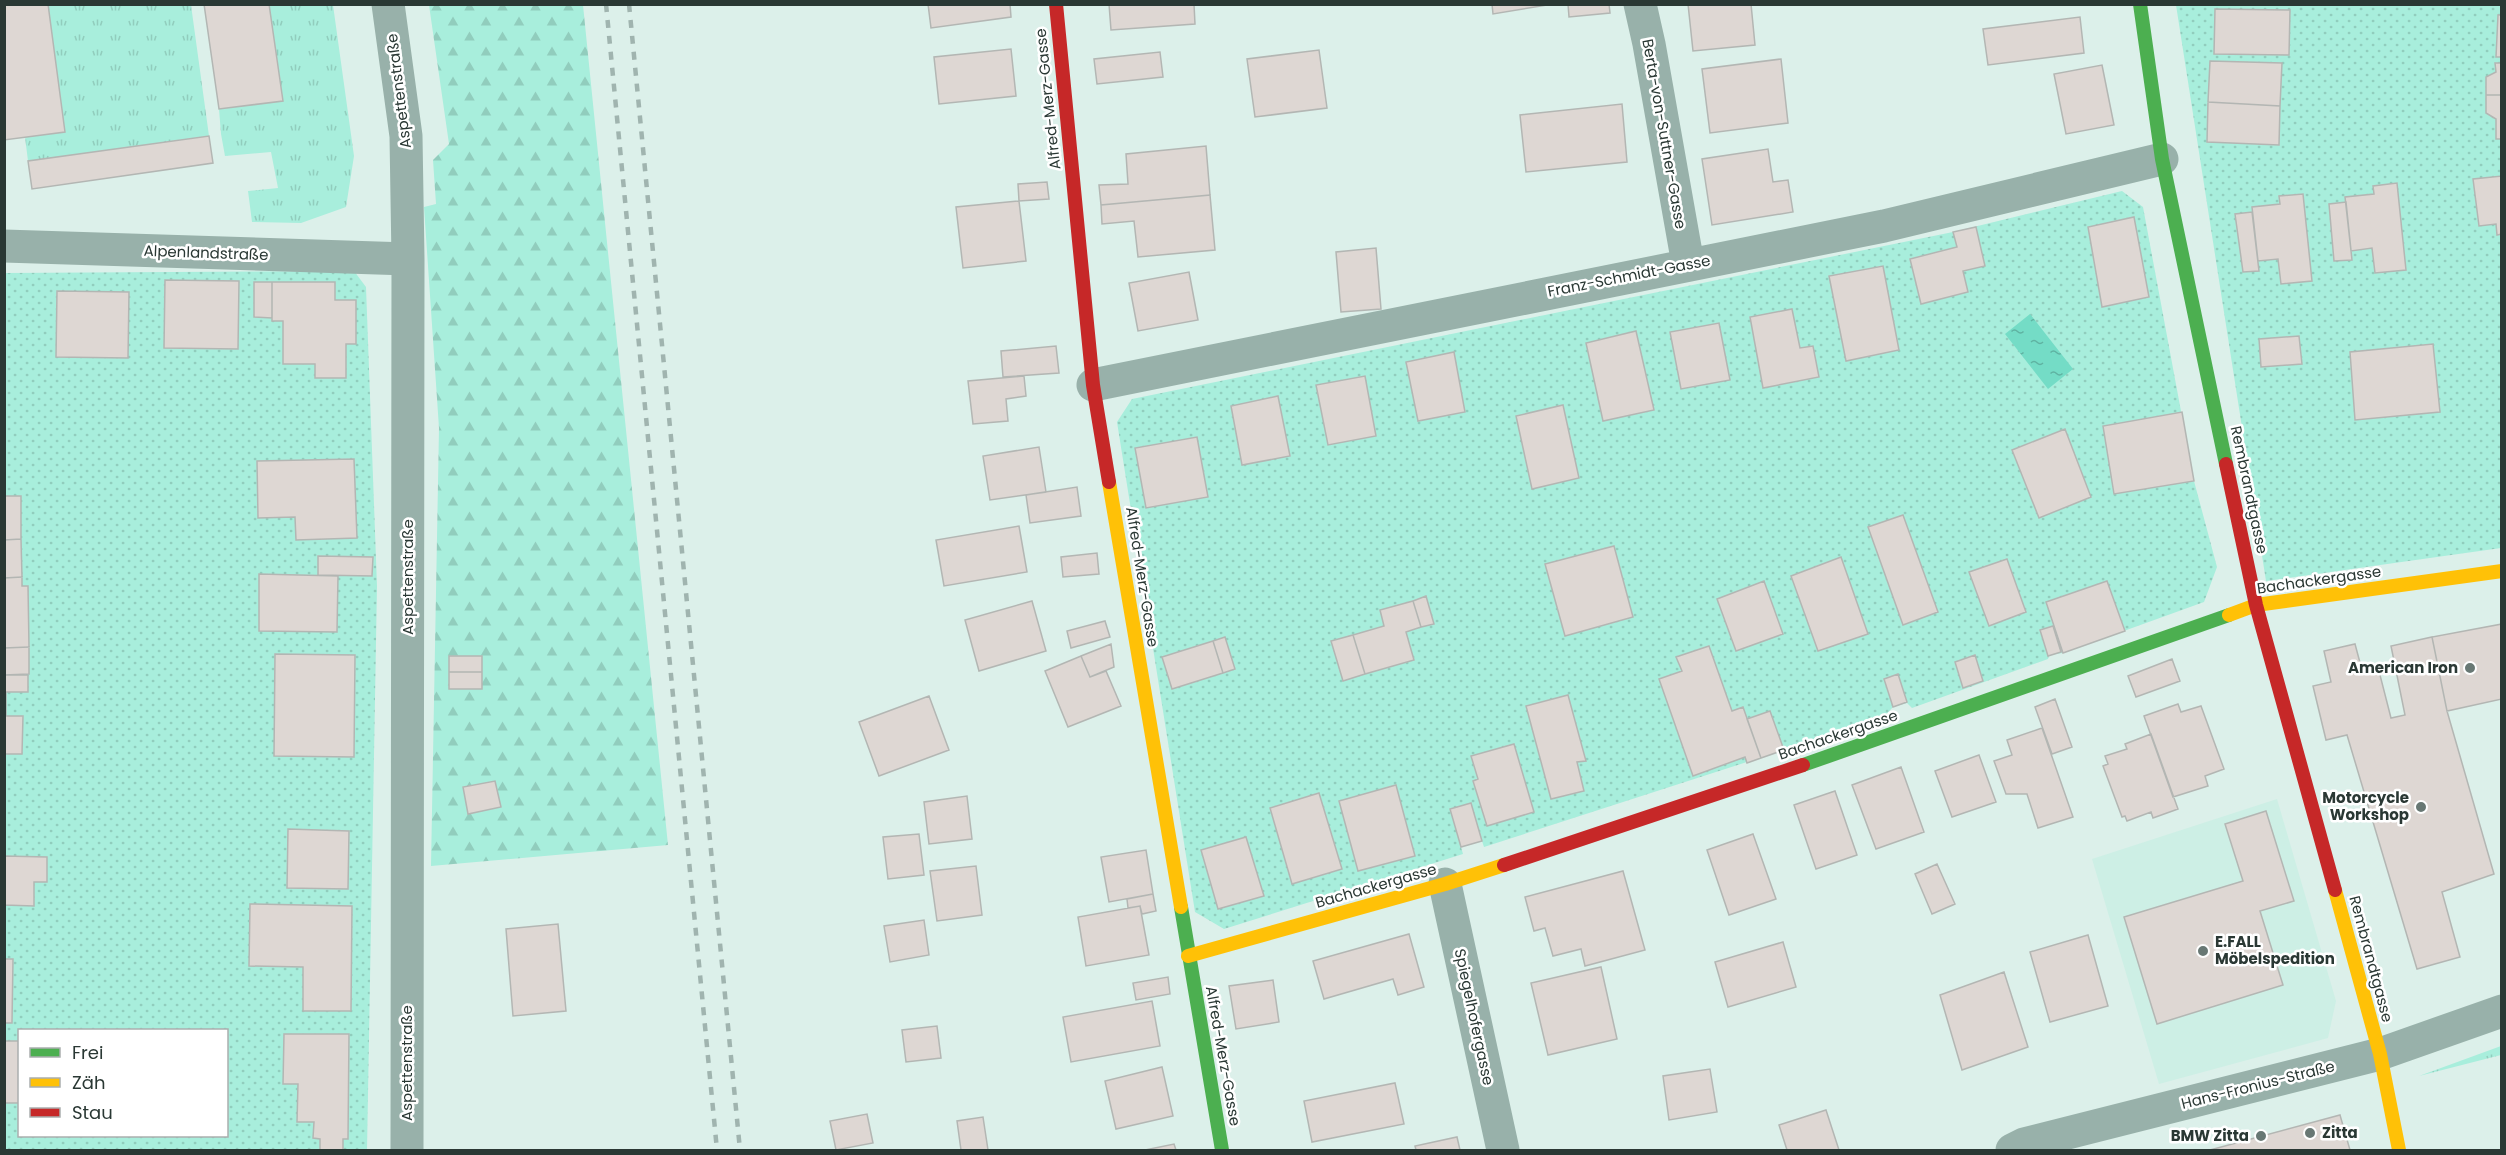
<svg xmlns="http://www.w3.org/2000/svg" width="2506" height="1155" font-family="Poppins,sans-serif">
  <style>
    .built { fill: #cdefe5 }
    .grass { fill: url(#grass-tufts) }
    .forest { fill: url(#forest-firs) }
    .garden { fill: url(#garden-dots); fill-rule: evenodd }
    .water { fill: url(#water-ripples) }
    .building { fill: #ded7d3; stroke: #b3b6b3; stroke-width: 1.5 }
    .lines { fill: none; stroke-linecap: round; stroke-linejoin: round }
    .street { stroke: #98b1aa; stroke-width: 33 }
    .fast { stroke: #4caf50; stroke-width: 14 }
    .slow { stroke: #ffc107; stroke-width: 14 }
    .jam { stroke: #c62828; stroke-width: 14 }
    .rail { stroke: #a0b4af; stroke-width: 4.5; stroke-dasharray: 8 8; stroke-linecap: butt }
    .poi-dot { fill: #687874; stroke: #fff; stroke-width: 2 }
    .labels { text-anchor: middle; stroke-width: 5; stroke-linejoin: round; paint-order: stroke }
    .street-label { font-size: 15px; fill: #2a3834; stroke: #fff }
    .poi-label { font-size: 15px; font-weight: bold; fill: #2a3834; stroke: #fff; text-anchor: end }
  </style>
  <defs>
    <pattern id="grass-tufts" width="24" height="20" patternUnits="userSpaceOnUse" patternTransform="scale(1.5)"><rect width="24" height="20" fill="#a8eedc"/><path d="M3 7l-1-3M5 7V3M7 7l1-3M15 17l-1-3M17 17v-4M19 17l1-3" fill="none" stroke="#91cdbd"/></pattern>
    <pattern id="forest-firs" width="22" height="20" patternUnits="userSpaceOnUse" patternTransform="scale(1.5)"><rect width="22" height="20" fill="#a8eedc"/><path d="M5 1l3.5 6h-7zM16 11l3.5 6h-7z" fill="#91cdbd"/></pattern>
    <pattern id="garden-dots" width="8" height="8" patternUnits="userSpaceOnUse" patternTransform="scale(1.5)"><rect width="8" height="8" fill="#a8eedc"/><path d="M2 2h.1M6 6h.1" fill="none" stroke="#91cdbd" stroke-width="1.8" stroke-linecap="round"/></pattern>
    <pattern id="water-ripples" width="26" height="14" patternUnits="userSpaceOnUse" patternTransform="scale(1.5)"><rect width="26" height="14" fill="#74dcc6"/><path d="M2 4q2-2 4 0t4 0M15 11q2-2 4 0t4 0" fill="none" stroke="#5fb3a2"/></pattern>
  </defs>
  <rect width="100%" height="100%" fill="#dcf0ea"/>
  <!-- built -->
  <path class="built" d="M 2277,799 L 2336,1001 L 2328,1038 L 2159,1084 L 2092,859 Z"/>
  <!-- grass -->
  <path class="grass" d="M 48,5 L 191,5 L 209,136 L 28,161 L 25,137 L 64,132 Z
    M 269,5 L 333,5 L 354,156 L 346,207 L 301,223 L 252,222 L 248,191 L 278,188 L 271,152 L 225,156 L 221,134 L 219,109 L 283,100 Z
    M 2501,1046 L 2501,1055 L 2419,1076 Z"/>
  <!-- forest -->
  <path class="forest" d="M 429,5 L 583,5 L 668,845 L 431,866 L 439,428 L 424,207 L 436,204 L 433,160 L 449,144 Z"/>
  <!-- garden -->
  <path class="garden" d="M 2176,5 L 2501,5 L 2501,548 L 2266,581 Z
    M 2122,191 L 2143,207 L 2194,481 L 2217,567 L 2204,602 L 2063,653 L 2049,655 L 2048,659 L 1912,708 L 1907,703 L 1893,707 L 1883,718 L 1484,847 L 1482,841 L 1461,847 L 1463,854 L 1224,929 L 1195,912 L 1117,422 L 1132,399 L 1953,232 Z
    M 354,271 L 366,287 L 377,586 L 367,1150 L 5,1150 L 4,273 ZM 20,1030 L 226,1030 L 226,1136 L 20,1136 Z"/>
  <!-- water -->
  <path class="water" d="M 2030,314 L 2073,369 L 2048,389 L 2005,334 Z"/>
  <!-- building -->
  <path class="building" d="M 4,4 L 48,4 L 65,132 L 4,140 Z
    M 204,4 L 269,4 L 283,101 L 219,109 Z
    M 928,4 L 1010,4 L 1011,17 L 931,28 Z
    M 1109,4 L 1194,4 L 1195,24 L 1111,30 Z
    M 1492,4 L 1553,4 L 1493,14 Z
    M 1568,4 L 1609,4 L 1610,13 L 1569,17 Z
    M 1688,4 L 1751,4 L 1755,45 L 1693,51 Z
    M 2215,9 L 2290,10 L 2289,55 L 2214,54 Z
    M 2498,15 L 2502,15 L 2502,57 L 2496,57 Z
    M 2080,17 L 2084,53 L 1988,65 L 1983,29 Z
    M 1011,49 L 1016,96 L 939,104 L 934,57 Z
    M 1319,50 L 1327,108 L 1255,117 L 1247,59 Z
    M 1160,52 L 1163,77 L 1097,84 L 1094,59 Z
    M 1781,59 L 1788,123 L 1710,133 L 1702,69 Z
    M 2210,61 L 2282,63 L 2280,106 L 2208,102 Z
    M 2495,63 L 2502,63 L 2502,95 L 2486,95 L 2486,77 L 2496,72 Z
    M 2102,65 L 2114,125 L 2066,134 L 2054,74 Z
    M 2486,95 L 2502,95 L 2502,139 L 2496,139 L 2496,119 L 2486,113 Z
    M 2208,102 L 2280,106 L 2279,145 L 2207,142 Z
    M 1622,104 L 1627,162 L 1526,172 L 1520,115 Z
    M 209,136 L 213,163 L 32,189 L 28,161 Z
    M 1206,146 L 1210,195 L 1101,205 L 1099,185 L 1128,184 L 1126,154 Z
    M 1768,149 L 1773,182 L 1788,180 L 1793,212 L 1712,225 L 1702,159 Z
    M 2502,176 L 2502,234 L 2497,235 L 2496,224 L 2479,226 L 2473,179 Z
    M 1047,182 L 1049,199 L 1019,201 L 1018,184 Z
    M 2397,183 L 2406,270 L 2375,273 L 2372,248 L 2351,251 L 2345,197 L 2374,194 L 2373,186 Z
    M 2303,194 L 2312,281 L 2281,284 L 2278,259 L 2258,261 L 2252,207 L 2280,204 L 2279,196 Z
    M 1210,195 L 1215,250 L 1138,257 L 1134,221 L 1102,224 L 1101,205 Z
    M 1019,201 L 1026,261 L 963,268 L 956,207 Z
    M 2346,202 L 2352,260 L 2334,261 L 2329,204 Z
    M 2252,212 L 2259,271 L 2243,272 L 2235,214 Z
    M 2134,217 L 2149,297 L 2102,307 L 2088,227 Z
    M 1976,227 L 1985,266 L 1963,271 L 1968,292 L 1921,304 L 1910,259 L 1957,247 L 1953,232 Z
    M 1376,248 L 1381,309 L 1341,312 L 1336,252 Z
    M 1883,266 L 1899,350 L 1846,361 L 1829,276 Z
    M 1189,272 L 1198,320 L 1138,331 L 1129,283 Z
    M 165,280 L 239,281 L 238,349 L 164,348 Z
    M 254,282 L 272,282 L 272,318 L 254,317 Z
    M 272,282 L 335,282 L 335,300 L 356,300 L 356,344 L 346,344 L 346,378 L 315,378 L 315,364 L 283,364 L 283,321 L 272,321 Z
    M 57,291 L 129,292 L 128,358 L 56,357 Z
    M 1792,309 L 1800,348 L 1813,346 L 1819,377 L 1763,388 L 1750,317 Z
    M 1719,323 L 1730,380 L 1681,389 L 1670,332 Z
    M 1636,331 L 1654,410 L 1603,421 L 1586,343 Z
    M 2299,336 L 2302,364 L 2261,367 L 2259,339 Z
    M 2433,344 L 2440,412 L 2355,420 L 2350,352 Z
    M 1056,346 L 1059,373 L 1003,377 L 1001,351 Z
    M 1454,352 L 1465,412 L 1418,421 L 1406,362 Z
    M 1024,376 L 1026,396 L 1006,399 L 1008,421 L 973,424 L 968,381 Z
    M 1365,376 L 1376,436 L 1328,445 L 1316,385 Z
    M 1278,396 L 1290,456 L 1242,465 L 1231,406 Z
    M 1563,405 L 1579,478 L 1532,489 L 1516,416 Z
    M 2182,412 L 2194,481 L 2114,494 L 2103,426 Z
    M 2065,429 L 2091,497 L 2039,518 L 2012,450 Z
    M 1197,437 L 1208,497 L 1146,508 L 1135,448 Z
    M 1039,447 L 1046,492 L 990,500 L 983,456 Z
    M 354,459 L 357,538 L 296,540 L 295,517 L 258,518 L 257,461 Z
    M 4,484 L 5,496 L 21,496 L 21,539 L 4,540 Z
    M 1077,487 L 1081,516 L 1030,523 L 1026,495 Z
    M 1903,515 L 1938,612 L 1903,625 L 1868,527 Z
    M 1019,526 L 1027,572 L 944,586 L 936,540 Z
    M 21,539 L 22,577 L 4,578 L 4,540 Z
    M 1614,546 L 1633,617 L 1565,636 L 1545,564 Z
    M 1097,553 L 1099,574 L 1063,577 L 1061,557 Z
    M 318,556 L 373,557 L 372,576 L 318,575 Z
    M 1841,557 L 1868,634 L 1818,651 L 1791,576 Z
    M 2007,559 L 2026,612 L 1989,626 L 1969,572 Z
    M 259,574 L 338,576 L 337,632 L 259,631 Z
    M 22,577 L 22,586 L 28,586 L 29,647 L 4,648 L 4,578 Z
    M 1764,581 L 1783,634 L 1736,651 L 1717,599 Z
    M 2107,581 L 2125,631 L 2063,653 L 2046,602 Z
    M 1426,596 L 1434,624 L 1421,627 L 1413,601 Z
    M 1032,601 L 1046,651 L 979,671 L 965,620 Z
    M 1413,601 L 1421,627 L 1406,632 L 1414,660 L 1365,674 L 1353,635 L 1384,626 L 1380,610 Z
    M 1105,621 L 1110,637 L 1071,648 L 1067,631 Z
    M 2502,624 L 2502,699 L 2447,711 L 2432,637 Z
    M 2053,626 L 2061,652 L 2048,656 L 2040,630 Z
    M 1353,635 L 1365,674 L 1343,681 L 1331,641 Z
    M 1225,637 L 1235,669 L 1223,673 L 1213,641 Z
    M 2432,637 L 2447,711 L 2494,874 L 2442,892 L 2460,957 L 2417,969 L 2347,735 L 2326,740 L 2313,686 L 2331,682 L 2324,651 L 2355,644 L 2363,674 L 2379,671 L 2391,718 L 2405,715 L 2391,646 Z
    M 1213,641 L 1223,673 L 1172,689 L 1162,657 Z
    M 1111,644 L 1114,667 L 1090,677 L 1081,656 Z
    M 1709,646 L 1732,711 L 1743,707 L 1761,758 L 1747,763 L 1745,757 L 1693,776 L 1659,679 L 1682,671 L 1676,657 Z
    M 29,647 L 29,674 L 4,675 L 4,648 Z
    M 275,654 L 355,655 L 354,757 L 274,756 Z
    M 1975,655 L 1983,681 L 1963,688 L 1955,662 Z
    M 449,656 L 482,656 L 482,672 L 449,672 Z
    M 1081,656 L 1090,677 L 1106,671 L 1121,706 L 1068,727 L 1045,671 Z
    M 2172,659 L 2180,681 L 2136,697 L 2128,676 Z
    M 449,672 L 482,672 L 482,689 L 449,689 Z
    M 1898,674 L 1907,702 L 1893,707 L 1884,679 Z
    M 4,675 L 28,675 L 28,692 L 4,692 Z
    M 4,692 L 6,692 L 6,716 L 23,716 L 22,754 L 5,754 L 4,756 Z
    M 1568,695 L 1586,761 L 1577,762 L 1584,791 L 1551,799 L 1526,706 Z
    M 929,696 L 949,750 L 879,776 L 859,722 Z
    M 2055,699 L 2072,747 L 2052,754 L 2035,707 Z
    M 2178,704 L 2181,712 L 2201,706 L 2224,769 L 2205,776 L 2208,786 L 2173,797 L 2144,716 Z
    M 1770,711 L 1784,750 L 1761,758 L 1747,719 Z
    M 2042,728 L 2073,817 L 2038,828 L 2027,794 L 2006,794 L 1994,761 L 2012,755 L 2007,740 Z
    M 2151,734 L 2178,809 L 2153,818 L 2151,812 L 2127,821 L 2125,816 L 2122,817 L 2103,766 L 2108,764 L 2105,756 L 2127,749 L 2125,744 Z
    M 1514,744 L 1534,812 L 1487,826 L 1473,781 L 1478,779 L 1471,756 Z
    M 1979,755 L 1996,802 L 1952,817 L 1935,771 Z
    M 1901,767 L 1924,832 L 1876,849 L 1852,785 Z
    M 495,781 L 501,807 L 468,814 L 463,787 Z
    M 1396,785 L 1415,856 L 1358,871 L 1339,801 Z
    M 1835,791 L 1857,855 L 1816,869 L 1794,805 Z
    M 1319,793 L 1342,869 L 1292,884 L 1270,808 Z
    M 967,796 L 972,839 L 929,844 L 924,802 Z
    M 1471,803 L 1482,841 L 1461,847 L 1450,809 Z
    M 2266,811 L 2294,901 L 2260,911 L 2283,985 L 2157,1024 L 2124,917 L 2243,881 L 2225,824 Z
    M 288,829 L 349,831 L 348,889 L 287,888 Z
    M 919,834 L 924,875 L 888,879 L 883,837 Z
    M 1753,834 L 1776,899 L 1729,915 L 1707,850 Z
    M 1246,837 L 1264,896 L 1218,909 L 1201,850 Z
    M 1146,850 L 1153,894 L 1109,902 L 1101,857 Z
    M 4,856 L 47,857 L 47,882 L 34,882 L 34,906 L 4,905 Z
    M 1937,864 L 1955,904 L 1932,914 L 1915,874 Z
    M 976,866 L 982,915 L 937,921 L 930,871 Z
    M 1623,871 L 1645,950 L 1585,966 L 1581,949 L 1553,956 L 1545,928 L 1534,931 L 1525,897 Z
    M 1153,894 L 1156,911 L 1142,914 L 1140,906 L 1128,908 L 1127,899 Z
    M 250,904 L 352,906 L 351,1011 L 303,1011 L 303,967 L 249,966 Z
    M 1140,906 L 1149,955 L 1086,966 L 1078,917 Z
    M 924,920 L 929,955 L 890,962 L 884,926 Z
    M 558,924 L 566,1011 L 513,1016 L 506,929 Z
    M 1409,934 L 1424,987 L 1398,995 L 1393,979 L 1324,999 L 1313,961 Z
    M 2088,935 L 2108,1006 L 2050,1022 L 2030,952 Z
    M 1783,942 L 1796,987 L 1728,1007 L 1715,962 Z
    M 4,959 L 13,959 L 12,1023 L 4,1023 Z
    M 1601,967 L 1617,1039 L 1548,1055 L 1531,983 Z
    M 2004,972 L 2028,1047 L 1962,1070 L 1940,995 Z
    M 1168,977 L 1170,994 L 1136,1000 L 1133,983 Z
    M 1273,980 L 1279,1022 L 1236,1029 L 1229,986 Z
    M 1152,1001 L 1160,1046 L 1071,1062 L 1063,1017 Z
    M 937,1026 L 941,1058 L 906,1062 L 902,1030 Z
    M 284,1034 L 349,1034 L 348,1139 L 343,1139 L 343,1150 L 320,1150 L 320,1139 L 313,1138 L 314,1122 L 297,1122 L 298,1084 L 283,1084 Z
    M 4,1041 L 20,1041 L 20,1103 L 4,1103 Z
    M 1162,1067 L 1173,1116 L 1116,1129 L 1105,1081 Z
    M 1710,1069 L 1717,1112 L 1669,1120 L 1663,1076 Z
    M 1395,1083 L 1404,1124 L 1312,1142 L 1304,1101 Z
    M 1826,1110 L 1839,1150 L 1787,1150 L 1779,1125 Z
    M 867,1114 L 873,1143 L 836,1150 L 830,1121 Z
    M 2340,1115 L 2350,1150 L 2210,1150 Z
    M 983,1117 L 988,1150 L 961,1150 L 957,1121 Z
    M 1457,1137 L 1460,1150 L 1416,1150 L 1415,1146 Z
    M 1174,1144 L 1176,1150 L 1145,1150 Z"/>
  <g class="lines">
    <!-- street -->
    <path class="street" d="M 388,4 L 406,136 L 408,259 L 407,1150
      M 1640,4 L 1649,44 L 1688,264
      M 4,246 L 408,259
      M 1093,385 L 1884,226 L 2162,159
      M 1445,884 L 1503,1150
      M 2012,1150 L 2024,1144 L 2380,1054 L 2502,1011"/>
    <!-- fast -->
    <path class="fast" d="M 2140,4 L 2162,159 L 2226,464
      M 1803,765 L 2229,615
      M 1181,907 L 1222,1150"/>
    <!-- slow -->
    <path class="slow" d="M 1109,482 L 1181,907
      M 2229,615 L 2256,605 L 2502,571
      M 2335,890 L 2380,1054 L 2399,1150
      M 1188,956 L 1445,884 L 1504,865"/>
    <!-- jam -->
    <path class="jam" d="M 1056,4 L 1093,385 L 1109,482
      M 2226,464 L 2256,605 L 2335,890
      M 1504,865 L 1803,765"/>
    <!-- rail -->
    <path class="rail" d="M 606,4 L 717,1150
      M 629,4 L 740,1150"/>
  </g>
  <!-- markers -->
  <g class="poi-dot">
    <circle cx="2470" cy="668" r="6"/>
    <circle cx="2421" cy="807" r="6"/>
    <circle cx="2203" cy="951" r="6"/>
    <circle cx="2310" cy="1133" r="6"/>
    <circle cx="2261" cy="1136" r="6"/>
  </g>
  <g class="labels">
    <!-- street labels -->
    <g class="street-label">
      <text transform="translate(399 91) rotate(-97)" y="5">Aspettenstraße</text>
      <text transform="translate(1048 99) rotate(-96)" y="5">Alfred-Merz-Gasse</text>
      <text transform="translate(1664 134) rotate(80)" y="5">Berta-von-Suttner-Gasse</text>
      <text transform="translate(206 253) rotate(2)" y="5">Alpenlandstraße</text>
      <text transform="translate(1629 276) rotate(-11)" y="5">Franz-Schmidt-Gasse</text>
      <text transform="translate(2249 490) rotate(78)" y="5">Rembrandtgasse</text>
      <text transform="translate(408 577) rotate(-90)" y="5">Aspettenstraße</text>
      <text transform="translate(1142 577) rotate(81)" y="5">Alfred-Merz-Gasse</text>
      <text transform="translate(2319 580) rotate(-8)" y="5">Bachackergasse</text>
      <text transform="translate(1838 735) rotate(-19)" y="5">Bachackergasse</text>
      <text transform="translate(1376 886) rotate(-16)" y="5">Bachackergasse</text>
      <text transform="translate(2371 959) rotate(75)" y="5">Rembrandtgasse</text>
      <text transform="translate(1474 1017) rotate(78)" y="5">Spiegelhofergasse</text>
      <text transform="translate(1223 1056) rotate(80)" y="5">Alfred-Merz-Gasse</text>
      <text transform="translate(407 1063) rotate(-90)" y="5">Aspettenstraße</text>
      <text transform="translate(2258 1085) rotate(-14)" y="5">Hans-Fronius-Straße</text>
    </g>
    <!-- poi labels -->
    <g class="poi-label">
      <text x="2458" y="673">American Iron</text>
      <text x="2409" y="803">Motorcycle<tspan x="2409" dy="17">Workshop</tspan></text>
      <text x="2215" y="947" text-anchor="start">E.FALL<tspan x="2215" dy="17">Möbelspedition</tspan></text>
      <text x="2322" y="1138" text-anchor="start">Zitta</text>
      <text x="2249" y="1141">BMW Zitta</text>
    </g>
  </g>
  <!-- border -->
  <rect width="2506" height="1155" fill="none" stroke="#2a3834" stroke-width="12"/>
  <!-- legend -->
  <rect x="18" y="1029" width="210" height="108" fill="#ffffff" stroke="#aaafae" stroke-width="1.5"/>
  <rect x="30" y="1048" width="30" height="9" fill="#4caf50" stroke="#aaafae" stroke-width="1.5"/>
  <text x="72" y="1059" font-size="18" fill="#2a3834">Frei</text>
  <rect x="30" y="1078" width="30" height="9" fill="#ffc107" stroke="#aaafae" stroke-width="1.5"/>
  <text x="72" y="1089" font-size="18" fill="#2a3834">Zäh</text>
  <rect x="30" y="1108" width="30" height="9" fill="#c62828" stroke="#aaafae" stroke-width="1.5"/>
  <text x="72" y="1119" font-size="18" fill="#2a3834">Stau</text>
</svg>
